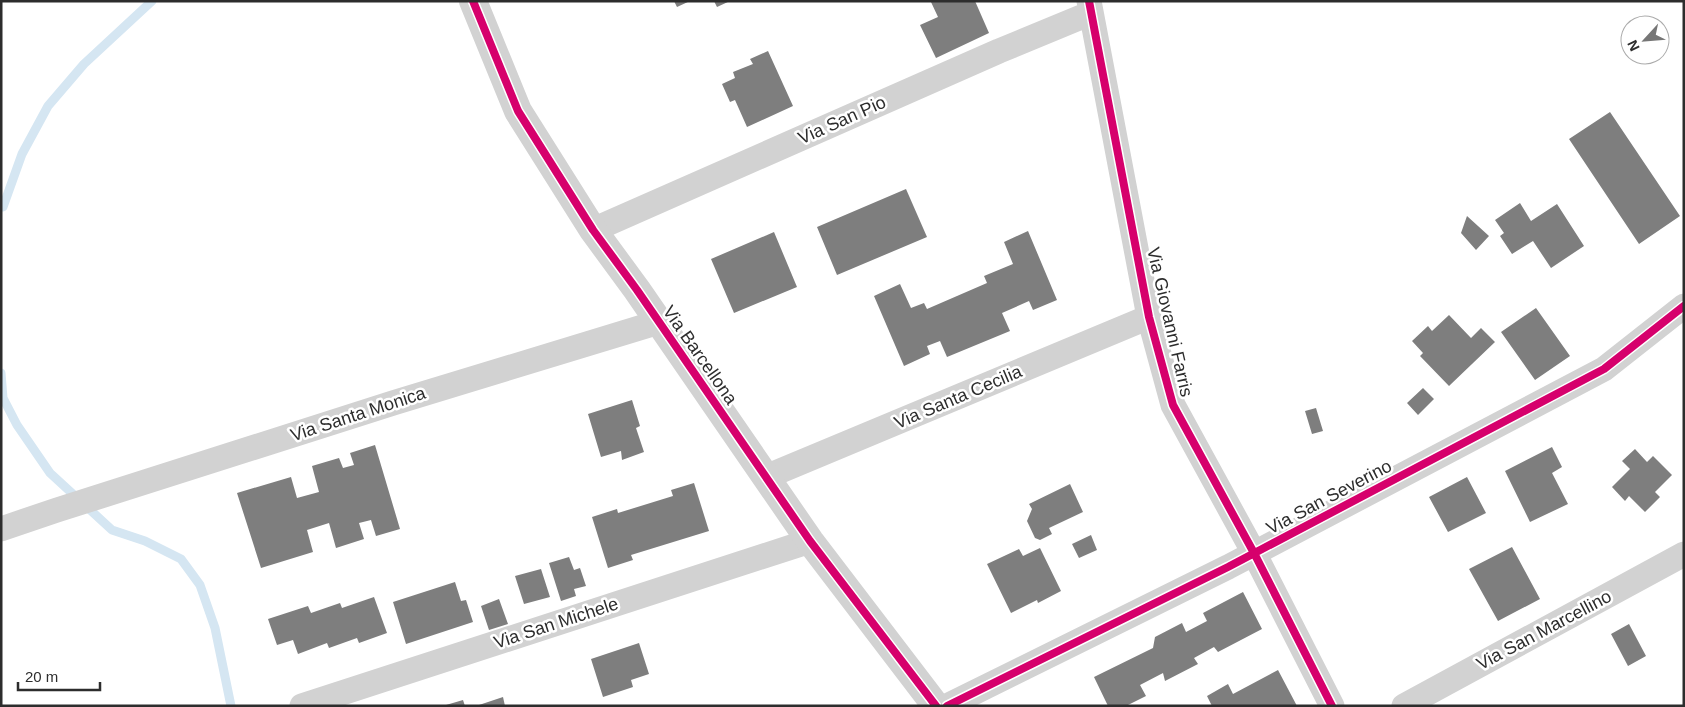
<svg xmlns="http://www.w3.org/2000/svg" width="1685" height="707" font-family="Arial,sans-serif">
  <style>
    .lines { fill: none; stroke-linecap: round; stroke-linejoin: round }
    .stream { stroke: #d5e6f2; stroke-width: 9 }
    .building { fill: #7e7e7e }
    .minor { stroke: #d2d2d2; stroke-width: 25 }
    .tertiary { stroke: #d2d2d2; stroke-width: 28 }
    .cycleway-casing { stroke: #fff; stroke-width: 11 }
    .cycleway { stroke: #d6006c; stroke-width: 8 }
    .labels { text-anchor: middle; stroke-width: 5; stroke-linejoin: round; paint-order: stroke }
    .street-label { font-size: 18px; fill: #2d2d2d; stroke: #fff }
  </style>
  <rect width="100%" height="100%" fill="#fff"/>
  <g class="lines">
    <!-- stream -->
    <path class="stream" d="M 3,207 L 22,154 L 48,106 L 84,64 L 152,1
      M 1,373 L 3,398 L 17,425 L 50,473 L 112,530 L 145,541 L 181,559 L 200,585 L 215,628 L 231,706"/>
  </g>
  <!-- building -->
  <path class="building" d="M 674,1 L 690,1 L 677,7 Z
    M 714,1 L 730,1 L 717,7 Z
    M 933,1 L 975,1 L 989,33 L 936,58 L 920,25 L 938,17 L 931,2 Z
    M 768,51 L 793,106 L 747,127 L 735,100 L 730,102 L 722,84 L 735,78 L 733,72 L 753,64 L 750,59 Z
    M 1610,112 L 1680,216 L 1639,244 L 1569,139 Z
    M 906,189 L 927,237 L 837,275 L 817,227 Z
    M 1520,203 L 1531,221 L 1557,204 L 1584,246 L 1551,268 L 1533,241 L 1512,254 L 1500,236 L 1504,233 L 1495,220 Z
    M 1467,216 L 1489,236 L 1476,250 L 1461,233 Z
    M 1028,231 L 1057,300 L 1033,310 L 1029,301 L 1002,313 L 1010,331 L 947,357 L 940,341 L 927,346 L 930,354 L 904,366 L 874,296 L 900,284 L 911,308 L 924,303 L 927,309 L 987,283 L 984,276 L 1013,264 L 1004,242 Z
    M 774,232 L 797,287 L 734,313 L 711,259 Z
    M 1536,308 L 1570,356 L 1535,380 L 1501,332 Z
    M 1449,315 L 1471,338 L 1481,328 L 1495,342 L 1449,386 L 1420,356 L 1423,353 L 1412,341 L 1428,326 L 1432,331 Z
    M 1423,388 L 1434,399 L 1418,415 L 1407,403 Z
    M 632,400 L 640,426 L 636,428 L 644,452 L 622,460 L 621,451 L 601,457 L 588,414 Z
    M 1316,408 L 1323,431 L 1312,434 L 1305,411 Z
    M 375,445 L 400,529 L 376,536 L 371,520 L 359,523 L 364,539 L 336,548 L 329,523 L 307,530 L 313,552 L 261,568 L 237,493 L 291,477 L 297,498 L 319,492 L 312,466 L 339,458 L 343,468 L 354,465 L 350,453 Z
    M 1552,447 L 1562,467 L 1552,473 L 1568,504 L 1530,522 L 1505,471 Z
    M 1635,449 L 1647,462 L 1653,456 L 1672,475 L 1655,492 L 1660,497 L 1645,512 L 1629,496 L 1625,501 L 1612,487 L 1630,469 L 1622,461 Z
    M 1467,477 L 1486,513 L 1448,532 L 1429,497 Z
    M 694,483 L 709,531 L 631,555 L 633,560 L 608,568 L 592,517 L 617,509 L 618,513 L 673,496 L 671,490 Z
    M 1070,484 L 1083,512 L 1049,528 L 1052,534 L 1040,540 L 1035,538 L 1027,521 L 1032,509 L 1029,504 Z
    M 1091,535 L 1097,550 L 1079,558 L 1072,544 Z
    M 1512,547 L 1540,599 L 1498,621 L 1469,569 Z
    M 1040,548 L 1061,591 L 1038,603 L 1037,600 L 1011,613 L 987,564 L 1019,549 L 1023,556 Z
    M 569,557 L 574,570 L 580,568 L 586,586 L 574,589 L 576,596 L 561,601 L 549,563 Z
    M 541,569 L 550,597 L 524,604 L 515,576 Z
    M 455,582 L 461,601 L 466,600 L 473,622 L 406,644 L 393,602 Z
    M 1243,592 L 1262,629 L 1218,652 L 1214,647 L 1194,658 L 1198,664 L 1165,681 L 1163,673 L 1140,685 L 1146,696 L 1126,706 L 1108,706 L 1094,677 L 1153,648 L 1155,637 L 1182,623 L 1186,632 L 1207,621 L 1203,613 Z
    M 374,597 L 387,633 L 359,643 L 357,638 L 329,648 L 327,643 L 298,654 L 293,640 L 277,645 L 268,619 L 308,606 L 311,613 L 340,603 L 342,608 Z
    M 499,599 L 508,624 L 489,630 L 481,606 Z
    M 1629,624 L 1646,656 L 1628,666 L 1611,634 Z
    M 639,643 L 649,674 L 631,680 L 633,687 L 603,697 L 591,659 Z
    M 1278,670 L 1297,706 L 1212,706 L 1207,696 L 1228,684 L 1233,694 Z
    M 503,697 L 505,706 L 479,706 L 479,705 Z
    M 463,700 L 465,706 L 446,706 L 446,705 Z"/>
  <g class="lines">
    <!-- minor -->
    <path class="minor" d="M 1089,1 L 1149,317 L 1173,405 L 1254,553 L 1332,706
      M 593,230 L 999,51 L 1091,13
      M 766,477 L 1149,317
      M 1,529 L 57,510 L 393,403 L 659,322
      M 302,706 L 810,541
      M 947,706 L 1228,567 L 1604,369 L 1684,306
      M 1404,706 L 1684,554"/>
    <!-- tertiary -->
    <path class="tertiary" d="M 473,1 L 518,111 L 593,230 L 637,290 L 810,541 L 936,706"/>
    <defs>
      <path id="cycleway" d="M 473,1 L 518,111 L 593,230 L 637,290 L 810,541 L 936,706
        M 1089,1 L 1149,317 L 1173,405 L 1254,553 L 1332,706
        M 947,706 L 1228,567 L 1604,369 L 1684,306"/>
    </defs>
    <!-- cycleway casing -->
    <use href="#cycleway" class="cycleway-casing"/>
    <!-- cycleway -->
    <use href="#cycleway" class="cycleway"/>
  </g>
  <g class="labels">
    <!-- street labels -->
    <g class="street-label">
      <text transform="translate(842 120) rotate(-24)" y="6">Via San Pio</text>
      <text transform="translate(1170 322) rotate(77)" y="6">Via Giovanni Farris</text>
      <text transform="translate(700 355) rotate(55)" y="6">Via Barcellona</text>
      <text transform="translate(958 397) rotate(-23)" y="6">Via Santa Cecilia</text>
      <text transform="translate(358 414) rotate(-18)" y="6">Via Santa Monica</text>
      <text transform="translate(1329 497) rotate(-28)" y="6">Via San Severino</text>
      <text transform="translate(556 623) rotate(-18)" y="6">Via San Michele</text>
      <text transform="translate(1544 630) rotate(-28)" y="6">Via San Marcellino</text>
    </g>
  </g>
  <!-- border -->
  <rect width="1685" height="707" fill="none" stroke="#2d2d2d" stroke-width="5"/>
  <!-- north arrow -->
  <g transform="translate(1645 40) rotate(244)"><circle r="24" fill="#ffffff" stroke="#ababab"/>
  <path d="M0-4L9 19L0 12L-9 19Z" fill="#767676"/>
  <text y="-8" font-size="14" font-weight="bold" text-anchor="middle" fill="#2d2d2d">N</text>
  </g>
  <!-- scale -->
  <path d="M18 682v8h82v-8" fill="none" stroke="#2d2d2d" stroke-width="2.5"/>
  <text x="25" y="682" font-size="15" fill="#2d2d2d" stroke="#ffffff" stroke-width="4" paint-order="stroke">20 m</text>
</svg>
